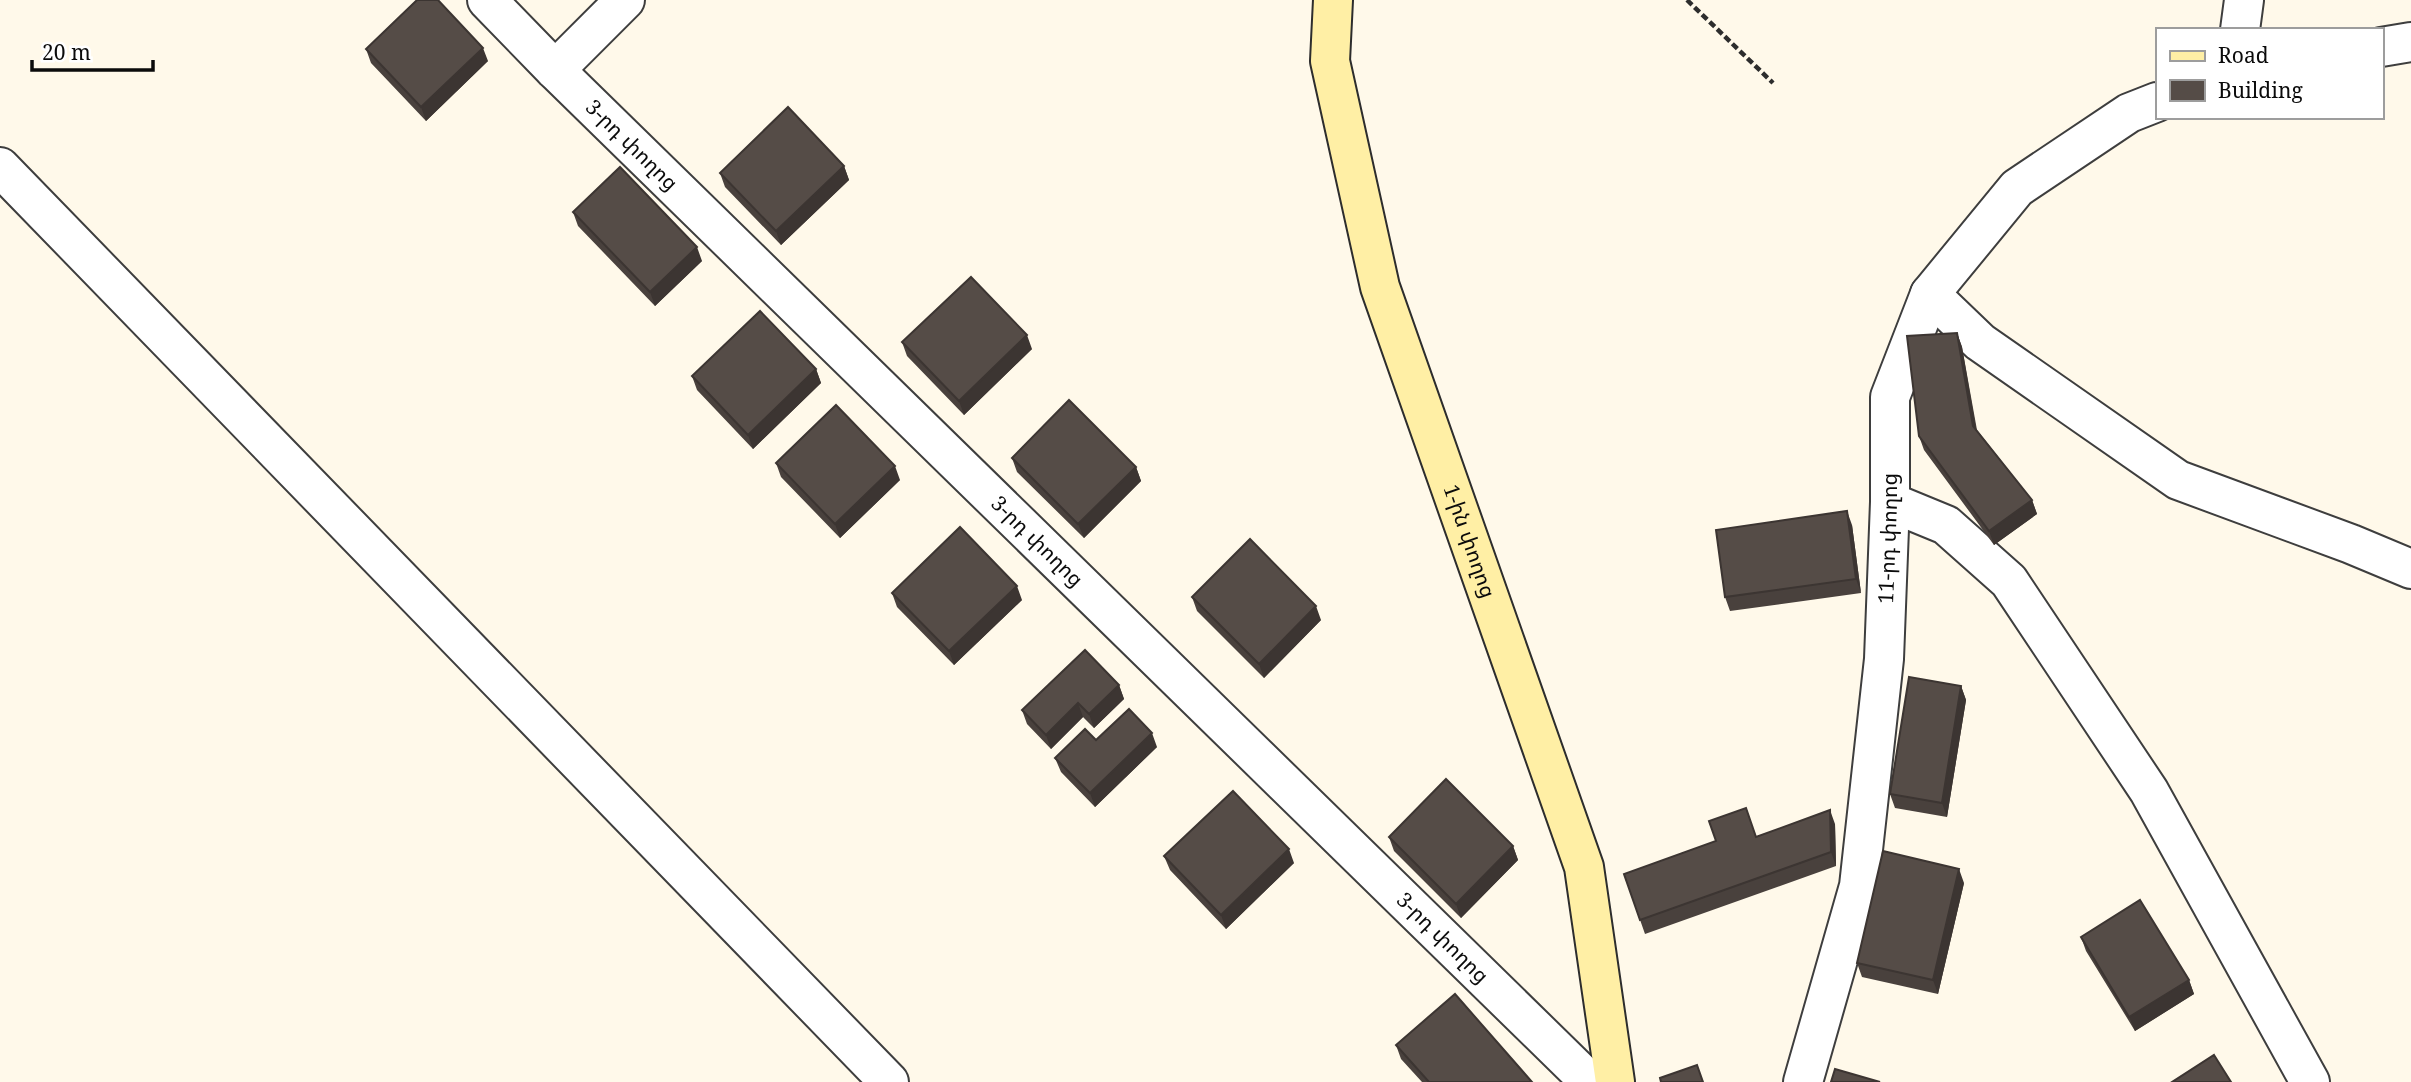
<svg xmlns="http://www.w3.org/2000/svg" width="2411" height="1082" font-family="'Noto Serif','Noto Sans Armenian',serif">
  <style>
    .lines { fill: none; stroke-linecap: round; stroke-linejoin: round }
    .street-casing { stroke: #3e3e3e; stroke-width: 42 }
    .secondary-casing { stroke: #2d2d2d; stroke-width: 42 }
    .path { stroke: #2d2d2d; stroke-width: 4.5; stroke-dasharray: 7 3.5; stroke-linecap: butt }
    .street { stroke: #fff; stroke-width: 38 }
    .secondary { stroke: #ffefa5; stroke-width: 38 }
    .wall { fill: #49413d }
    .shaded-wall { fill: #3c3532 }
    .building { fill: #554c47; stroke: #3c3532; stroke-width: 2 }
    .labels { text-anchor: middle; stroke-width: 7; stroke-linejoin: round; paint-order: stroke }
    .street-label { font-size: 21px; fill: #0b0b0b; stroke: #fff }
  </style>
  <rect width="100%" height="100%" fill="#fff9ea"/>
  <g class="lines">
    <defs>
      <g id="street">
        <path id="s1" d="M 487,0 L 555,70 L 1590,1082"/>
        <path d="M 2240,30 L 2244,0"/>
        <path d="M 2381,47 L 2411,42"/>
        <path d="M 555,70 L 625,0"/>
        <path d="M 0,167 L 889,1082"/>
        <path d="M 1930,294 L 1980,342 L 2178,480 L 2351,544 L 2411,569"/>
        <path d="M 1890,502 L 1946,525 L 2009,581 L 2149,791 L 2310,1082"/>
        <path id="s2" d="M 1803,1082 L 1859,886 L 1884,659 L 1890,502 L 1890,397 L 1930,294 L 2017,188 L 2129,113 L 2157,102"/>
      </g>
      <g id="secondary">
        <path id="s3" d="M 1333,0 L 1330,61 L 1380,287 L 1584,867 L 1615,1082"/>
      </g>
    </defs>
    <!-- street casing -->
    <use href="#street" class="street-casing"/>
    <!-- secondary casing -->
    <use href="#secondary" class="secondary-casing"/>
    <!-- path -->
    <path class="path" d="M 1687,0 L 1773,83"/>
    <!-- street -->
    <use href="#street" class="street"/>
    <!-- secondary -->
    <use href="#secondary" class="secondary"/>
  </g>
  <!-- wall -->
  <path class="wall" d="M 366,49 L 488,61 L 426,121 L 371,63 Z
    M 844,166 L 849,180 L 781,245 L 725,187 L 720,173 Z
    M 573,212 L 702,261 L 655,306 L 578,226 Z
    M 1957,333 L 1962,347 L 1977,430 L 2032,500 L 2037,514 L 1994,545 L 1924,450 L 1919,436 Z
    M 902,342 L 1032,349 L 964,415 L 907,356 Z
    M 816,369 L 821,383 L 753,449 L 697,390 L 692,376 Z
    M 1012,458 L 1136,467 L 1141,481 L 1084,538 L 1017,472 Z
    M 776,463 L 900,480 L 840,538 L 781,477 Z
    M 1852,525 L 1861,593 L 1730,611 L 1725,597 Z
    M 892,593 L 1022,600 L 954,665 L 897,607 Z
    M 1192,597 L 1321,620 L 1264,678 L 1197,611 Z
    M 1119,685 L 1124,699 L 1094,728 L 1083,717 L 1051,749 L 1027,724 L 1022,710 Z
    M 1961,686 L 1966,700 L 1947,817 L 1895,808 L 1890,794 Z
    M 1096,740 L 1157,747 L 1095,807 L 1061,772 L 1055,758 Z
    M 1835,824 L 1836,866 L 1645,934 L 1624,874 L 1756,837 Z
    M 1389,837 L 1513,846 L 1518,860 L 1461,918 L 1394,851 Z
    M 1164,856 L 1294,863 L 1226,929 L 1170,870 Z
    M 1964,883 L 1938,994 L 1862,977 L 1857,963 Z
    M 2081,937 L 2189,980 L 2194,994 L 2135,1031 L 2086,951 Z
    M 1396,1045 L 1532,1082 L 1422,1082 L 1401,1059 Z"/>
  <!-- shaded-wall -->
  <path class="shaded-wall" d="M 483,48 L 488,61 L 426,121 L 421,107 Z
    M 844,166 L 849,180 L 781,245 L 776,231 Z
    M 697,247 L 702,261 L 655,306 L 650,292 Z
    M 1957,333 L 1962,347 L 1978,440 L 1973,426 Z
    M 1027,335 L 1032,349 L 964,415 L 959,401 Z
    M 816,369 L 821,383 L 753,449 L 748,435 Z
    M 895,466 L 900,480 L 840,538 L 835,524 Z
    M 1136,467 L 1141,481 L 1084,538 L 1078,524 Z
    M 2032,500 L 2037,514 L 1994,545 L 1989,531 Z
    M 1847,511 L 1852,525 L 1861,593 L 1856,579 Z
    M 1017,586 L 1022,600 L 954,665 L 949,651 Z
    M 1316,606 L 1321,620 L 1264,678 L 1259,664 Z
    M 1119,685 L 1124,699 L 1094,728 L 1089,714 Z
    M 1961,686 L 1966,700 L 1947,817 L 1942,803 Z
    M 1078,703 L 1083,717 L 1051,749 L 1046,735 Z
    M 1152,733 L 1157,747 L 1095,807 L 1090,793 Z
    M 1830,810 L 1835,824 L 1836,866 L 1831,852 Z
    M 1513,846 L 1518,860 L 1461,918 L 1456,904 Z
    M 1289,849 L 1294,863 L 1226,929 L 1221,915 Z
    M 1959,869 L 1964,883 L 1938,994 L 1933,980 Z
    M 2189,980 L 2194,994 L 2135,1031 L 2129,1017 Z"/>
  <!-- building -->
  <path class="building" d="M 417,0 L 438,0 L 483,48 L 421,107 L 366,49 Z
    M 788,107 L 844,166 L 776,231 L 720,173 Z
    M 620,167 L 697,247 L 650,292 L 573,212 Z
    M 971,277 L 1027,335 L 959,401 L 902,342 Z
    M 760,311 L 816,369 L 748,435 L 692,376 Z
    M 1957,333 L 1973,426 L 2032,500 L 1989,531 L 1919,436 L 1907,336 Z
    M 1069,400 L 1136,467 L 1078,524 L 1012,458 Z
    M 836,405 L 895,466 L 835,524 L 776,463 Z
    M 1847,511 L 1856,579 L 1725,597 L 1716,530 Z
    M 960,527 L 1017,586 L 949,651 L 892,593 Z
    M 1250,539 L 1316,606 L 1259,664 L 1192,597 Z
    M 1085,650 L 1119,685 L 1089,714 L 1078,703 L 1046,735 L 1022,710 Z
    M 1909,677 L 1961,686 L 1942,803 L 1890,794 Z
    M 1129,709 L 1152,733 L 1090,793 L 1055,758 L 1085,729 L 1096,740 Z
    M 1446,779 L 1513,846 L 1456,904 L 1389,837 Z
    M 1233,791 L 1289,849 L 1221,915 L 1164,856 Z
    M 1746,808 L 1756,837 L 1830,810 L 1831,852 L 1640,920 L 1624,874 L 1716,841 L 1709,821 Z
    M 1883,851 L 1959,869 L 1933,980 L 1857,963 Z
    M 2140,900 L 2189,980 L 2129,1017 L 2081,937 Z
    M 1455,994 L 1532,1082 L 1429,1082 L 1396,1045 Z
    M 2214,1055 L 2231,1082 L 2172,1082 Z
    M 1697,1065 L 1703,1082 L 1661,1082 L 1660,1078 Z
    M 1835,1069 L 1880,1082 L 1831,1082 Z"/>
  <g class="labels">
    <!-- street labels -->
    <g class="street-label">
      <text dy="7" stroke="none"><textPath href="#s1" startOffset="205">3-րդ փողոց</textPath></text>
      <text dy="7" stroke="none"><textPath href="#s2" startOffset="553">11-րդ փողոց</textPath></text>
      <text dy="7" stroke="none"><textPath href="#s3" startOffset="562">1-ին փողոց</textPath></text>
      <text dy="7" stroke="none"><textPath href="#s1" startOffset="772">3-րդ փողոց</textPath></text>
      <text dy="7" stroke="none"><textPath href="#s1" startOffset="1339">3-րդ փողոց</textPath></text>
    </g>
  </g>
  <!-- legend -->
  <rect x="2156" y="28" width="228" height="91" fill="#ffffff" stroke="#9d9d9d" stroke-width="2"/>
  <rect x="2170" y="51" width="35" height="10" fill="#ffefa5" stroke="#9d9d9d" stroke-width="2"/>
  <text x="2218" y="63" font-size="21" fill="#0b0b0b">Road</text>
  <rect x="2170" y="80" width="35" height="21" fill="#554c47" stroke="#9d9d9d" stroke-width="2"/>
  <text x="2218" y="98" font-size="21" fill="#0b0b0b">Building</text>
  <!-- scale -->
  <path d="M32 60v10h121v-10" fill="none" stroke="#0b0b0b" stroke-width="3.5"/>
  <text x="42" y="60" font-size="21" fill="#0b0b0b" stroke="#ffffff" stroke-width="5" paint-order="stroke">20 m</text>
</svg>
